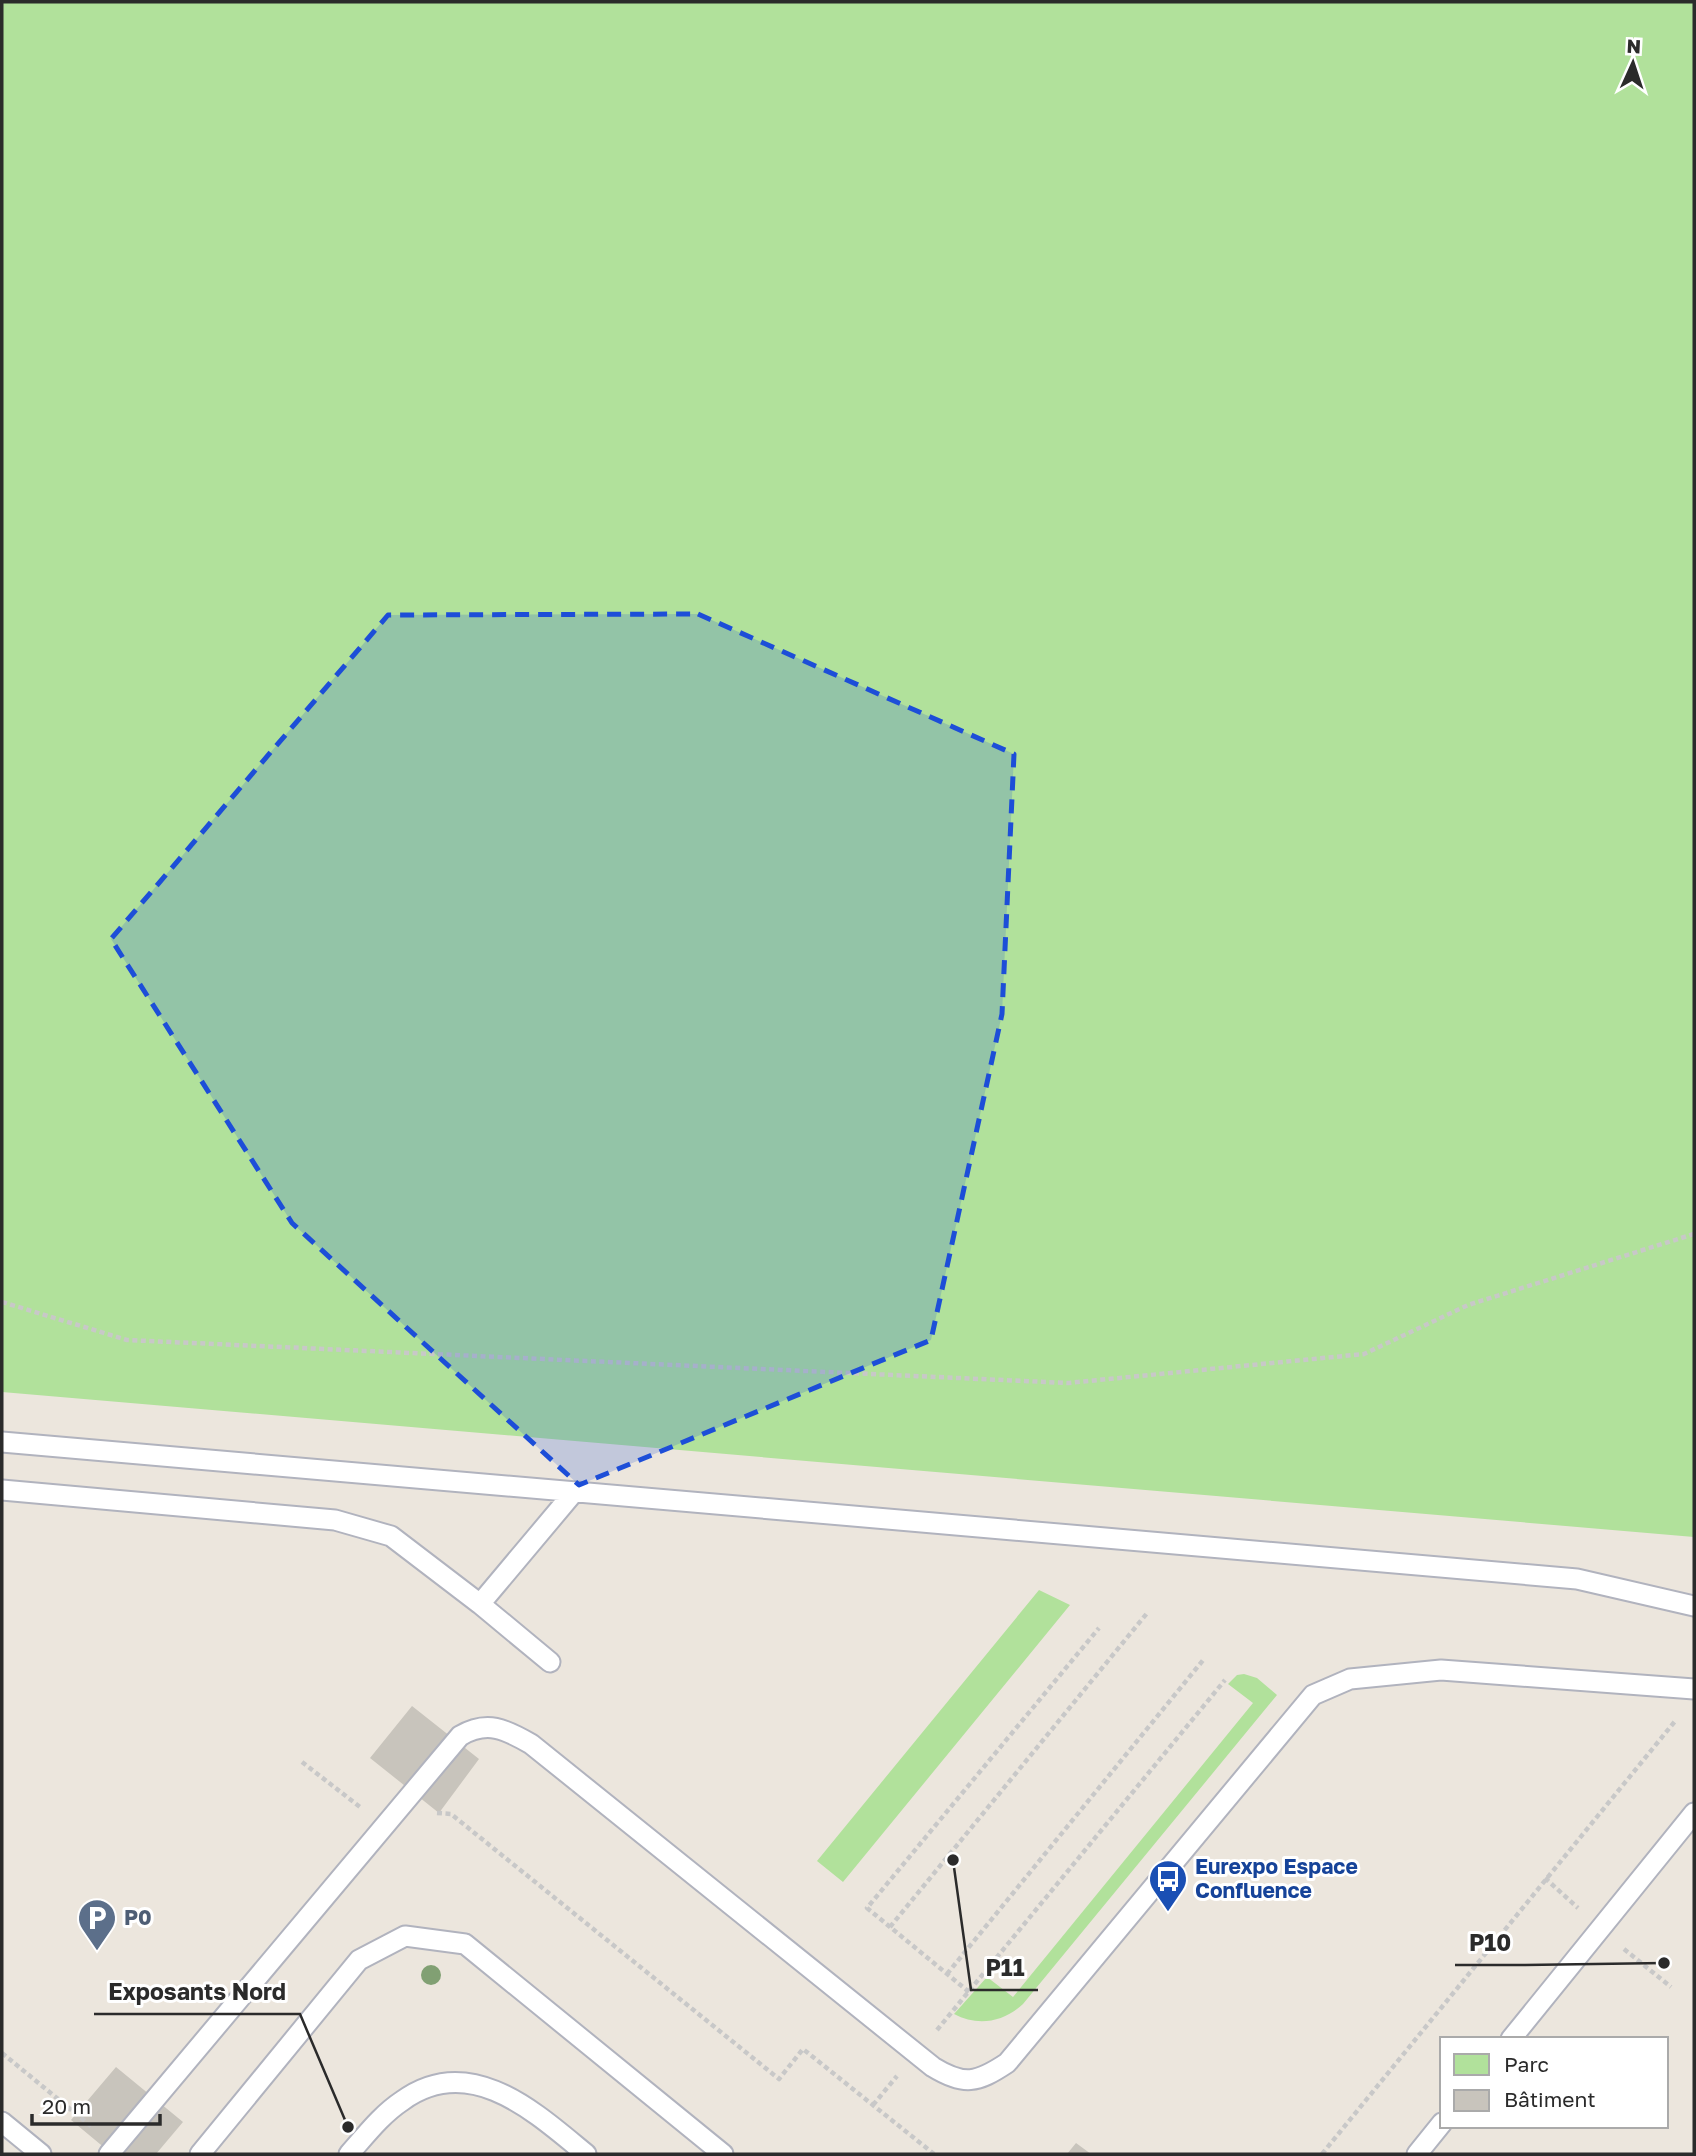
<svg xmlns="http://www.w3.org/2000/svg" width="1696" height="2156" font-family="'Golos Text',sans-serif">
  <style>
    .green { fill: #b1e19b }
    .building { fill: #c8c4bc }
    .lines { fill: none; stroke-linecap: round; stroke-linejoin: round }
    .service-casing { stroke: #b1b3be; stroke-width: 23 }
    .path { stroke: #c8c8c8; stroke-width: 4.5; stroke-dasharray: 5 3.5; stroke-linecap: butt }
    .service { stroke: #fff; stroke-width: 19 }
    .tree { fill: #81a073 }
    .marked { fill: #1d4ed8; fill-opacity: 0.2; stroke: #1d4ed8; stroke-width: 5; stroke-dasharray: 14 9; stroke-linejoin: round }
    .labels { text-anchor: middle; stroke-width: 6; stroke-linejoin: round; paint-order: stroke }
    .transit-label { font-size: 21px; font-weight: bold; fill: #164399; stroke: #fff; text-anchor: start }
    .service-label { font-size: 21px; font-weight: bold; fill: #4e5e75; stroke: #fff; text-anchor: start }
    .leader { fill: none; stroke: #2b2b2b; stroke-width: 2.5 }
    .callout-dot { fill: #2b2b2b; stroke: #fff; stroke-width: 2.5 }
    .callout-label { font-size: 23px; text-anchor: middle; font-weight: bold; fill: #2b2b2b; stroke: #fff; stroke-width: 6; stroke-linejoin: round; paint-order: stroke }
  </style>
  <rect width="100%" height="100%" fill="#ece6dd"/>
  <!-- green -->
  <path class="green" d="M 2,2 L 1694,2 L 1694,1537 L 2,1392 Z
    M 1039,1590 L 1070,1605 L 843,1882 L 817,1861 Z
    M 1244,1674 L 1257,1678 L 1277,1695 L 1023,2004 C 1004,2022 978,2027 954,2014 L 987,1977 L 1013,1997 L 1253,1703 L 1228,1684 L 1237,1675 Z"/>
  <!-- building -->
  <path class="building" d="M 412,1706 L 479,1759 L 439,1813 L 370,1758 Z
    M 116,2067 L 183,2122 L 156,2154 L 112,2154 L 71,2120 Z
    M 1076,2143 L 1091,2154 L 1067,2154 Z"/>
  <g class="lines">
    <defs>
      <path id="service" d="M 2,1442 L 1577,1579 L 1694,1606
        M 2,1490 L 335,1520 L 391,1536 L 480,1604
        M 550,1662 L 480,1604 L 574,1492
        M 1511,2039 L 1694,1813
        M 2,2122 L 41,2154
        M 109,2154 L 460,1736 C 487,1720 505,1729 531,1744 L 933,2067 C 964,2086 977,2083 1007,2063 L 1313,1695 L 1350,1679 L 1441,1670 L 1694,1689
        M 200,2154 L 359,1960 L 405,1936 L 465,1944 L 723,2154
        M 349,2154 C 366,2135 381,2115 402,2101 C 470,2051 536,2113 586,2154
        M 1417,2154 L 1442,2123"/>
    </defs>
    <!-- service casing -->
    <use href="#service" class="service-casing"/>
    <!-- path -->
    <path class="path" d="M 2,1302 L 127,1340 L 1068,1383 L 1364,1354 L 1468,1305 L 1694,1234
      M 302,1762 L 360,1807
      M 437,1813 L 451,1814 L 779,2079 L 803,2049 L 934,2154
      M 1545,1878 L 1578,1908
      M 890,1927 L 1148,1612
      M 1624,1949 L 1671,1987
      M 947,1974 L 1204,1659
      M 969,1992 L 867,1908 L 1099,1628
      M 937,2030 L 1225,1680
      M 2,2053 L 92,2127
      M 873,2105 L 897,2076
      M 1322,2154 L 1676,1720"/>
    <!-- service -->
    <use href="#service" class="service"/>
  </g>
  <!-- trees -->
  <circle class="tree" cx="431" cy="1975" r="10"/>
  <!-- marked area -->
  <path class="marked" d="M 698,614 L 1014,754 L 1002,1014 L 931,1340 L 579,1485 L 292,1223 L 111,939 L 388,615 Z"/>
  <!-- icons -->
  <defs>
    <symbol id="bus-pin" viewBox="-11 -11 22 30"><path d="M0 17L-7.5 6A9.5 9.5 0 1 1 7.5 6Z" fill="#1a4fb4" stroke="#fff"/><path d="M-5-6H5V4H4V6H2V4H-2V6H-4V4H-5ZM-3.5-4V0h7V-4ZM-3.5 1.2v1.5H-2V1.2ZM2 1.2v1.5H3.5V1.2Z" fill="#fff"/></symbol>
    <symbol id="parking-pin" viewBox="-11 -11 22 30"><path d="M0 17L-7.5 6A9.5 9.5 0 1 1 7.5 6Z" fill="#5c6f8a" stroke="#fff"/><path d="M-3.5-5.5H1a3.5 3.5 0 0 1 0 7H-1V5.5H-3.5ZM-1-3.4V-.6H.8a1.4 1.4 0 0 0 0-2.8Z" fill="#fff"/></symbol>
  </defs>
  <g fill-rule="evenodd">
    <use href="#bus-pin" x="1146" y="1857" width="44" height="60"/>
    <use href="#parking-pin" x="75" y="1896" width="44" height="60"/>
  </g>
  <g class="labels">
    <!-- transit labels -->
    <g class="transit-label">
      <text x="1195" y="1874">Eurexpo Espace<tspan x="1195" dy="24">Confluence</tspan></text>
    </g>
    <!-- service labels -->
    <g class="service-label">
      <text x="124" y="1925">P0</text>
    </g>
  </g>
  <!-- callouts -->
  <path class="leader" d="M1664 1963L1525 1965H1455M953 1860L971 1990H1038M348 2127L300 2014H94"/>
  <g class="callout-dot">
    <circle cx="1664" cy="1963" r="7"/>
    <circle cx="953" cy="1860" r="7"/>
    <circle cx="348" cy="2127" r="7"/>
  </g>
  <g class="callout-label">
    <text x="1490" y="1951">P10</text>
    <text x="1005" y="1976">P11</text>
    <text x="197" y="2000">Exposants Nord</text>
  </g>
  <!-- border -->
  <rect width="1696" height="2156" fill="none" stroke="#2b2b2b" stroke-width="7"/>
  <!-- legend -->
  <rect x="1440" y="2037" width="228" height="91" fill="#ffffff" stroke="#aaaaaa" stroke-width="2"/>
  <rect x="1454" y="2054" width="35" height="21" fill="#b1e19b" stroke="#aaaaaa" stroke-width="2"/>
  <text x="1504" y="2072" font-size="21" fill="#2b2b2b">Parc</text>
  <rect x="1454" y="2090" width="35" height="21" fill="#c8c4bc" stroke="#aaaaaa" stroke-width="2"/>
  <text x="1504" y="2107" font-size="21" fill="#2b2b2b">Bâtiment</text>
  <!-- north arrow -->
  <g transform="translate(1633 63) rotate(3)" stroke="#ffffff" stroke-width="5" paint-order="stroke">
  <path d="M0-5L12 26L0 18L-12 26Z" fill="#2b2b2b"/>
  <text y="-10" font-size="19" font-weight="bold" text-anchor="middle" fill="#2b2b2b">N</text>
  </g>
  <!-- scale -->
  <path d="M32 2114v10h128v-10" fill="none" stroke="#2b2b2b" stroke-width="3.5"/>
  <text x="42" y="2114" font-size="21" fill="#2b2b2b" stroke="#ffffff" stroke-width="5" paint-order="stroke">20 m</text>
</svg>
